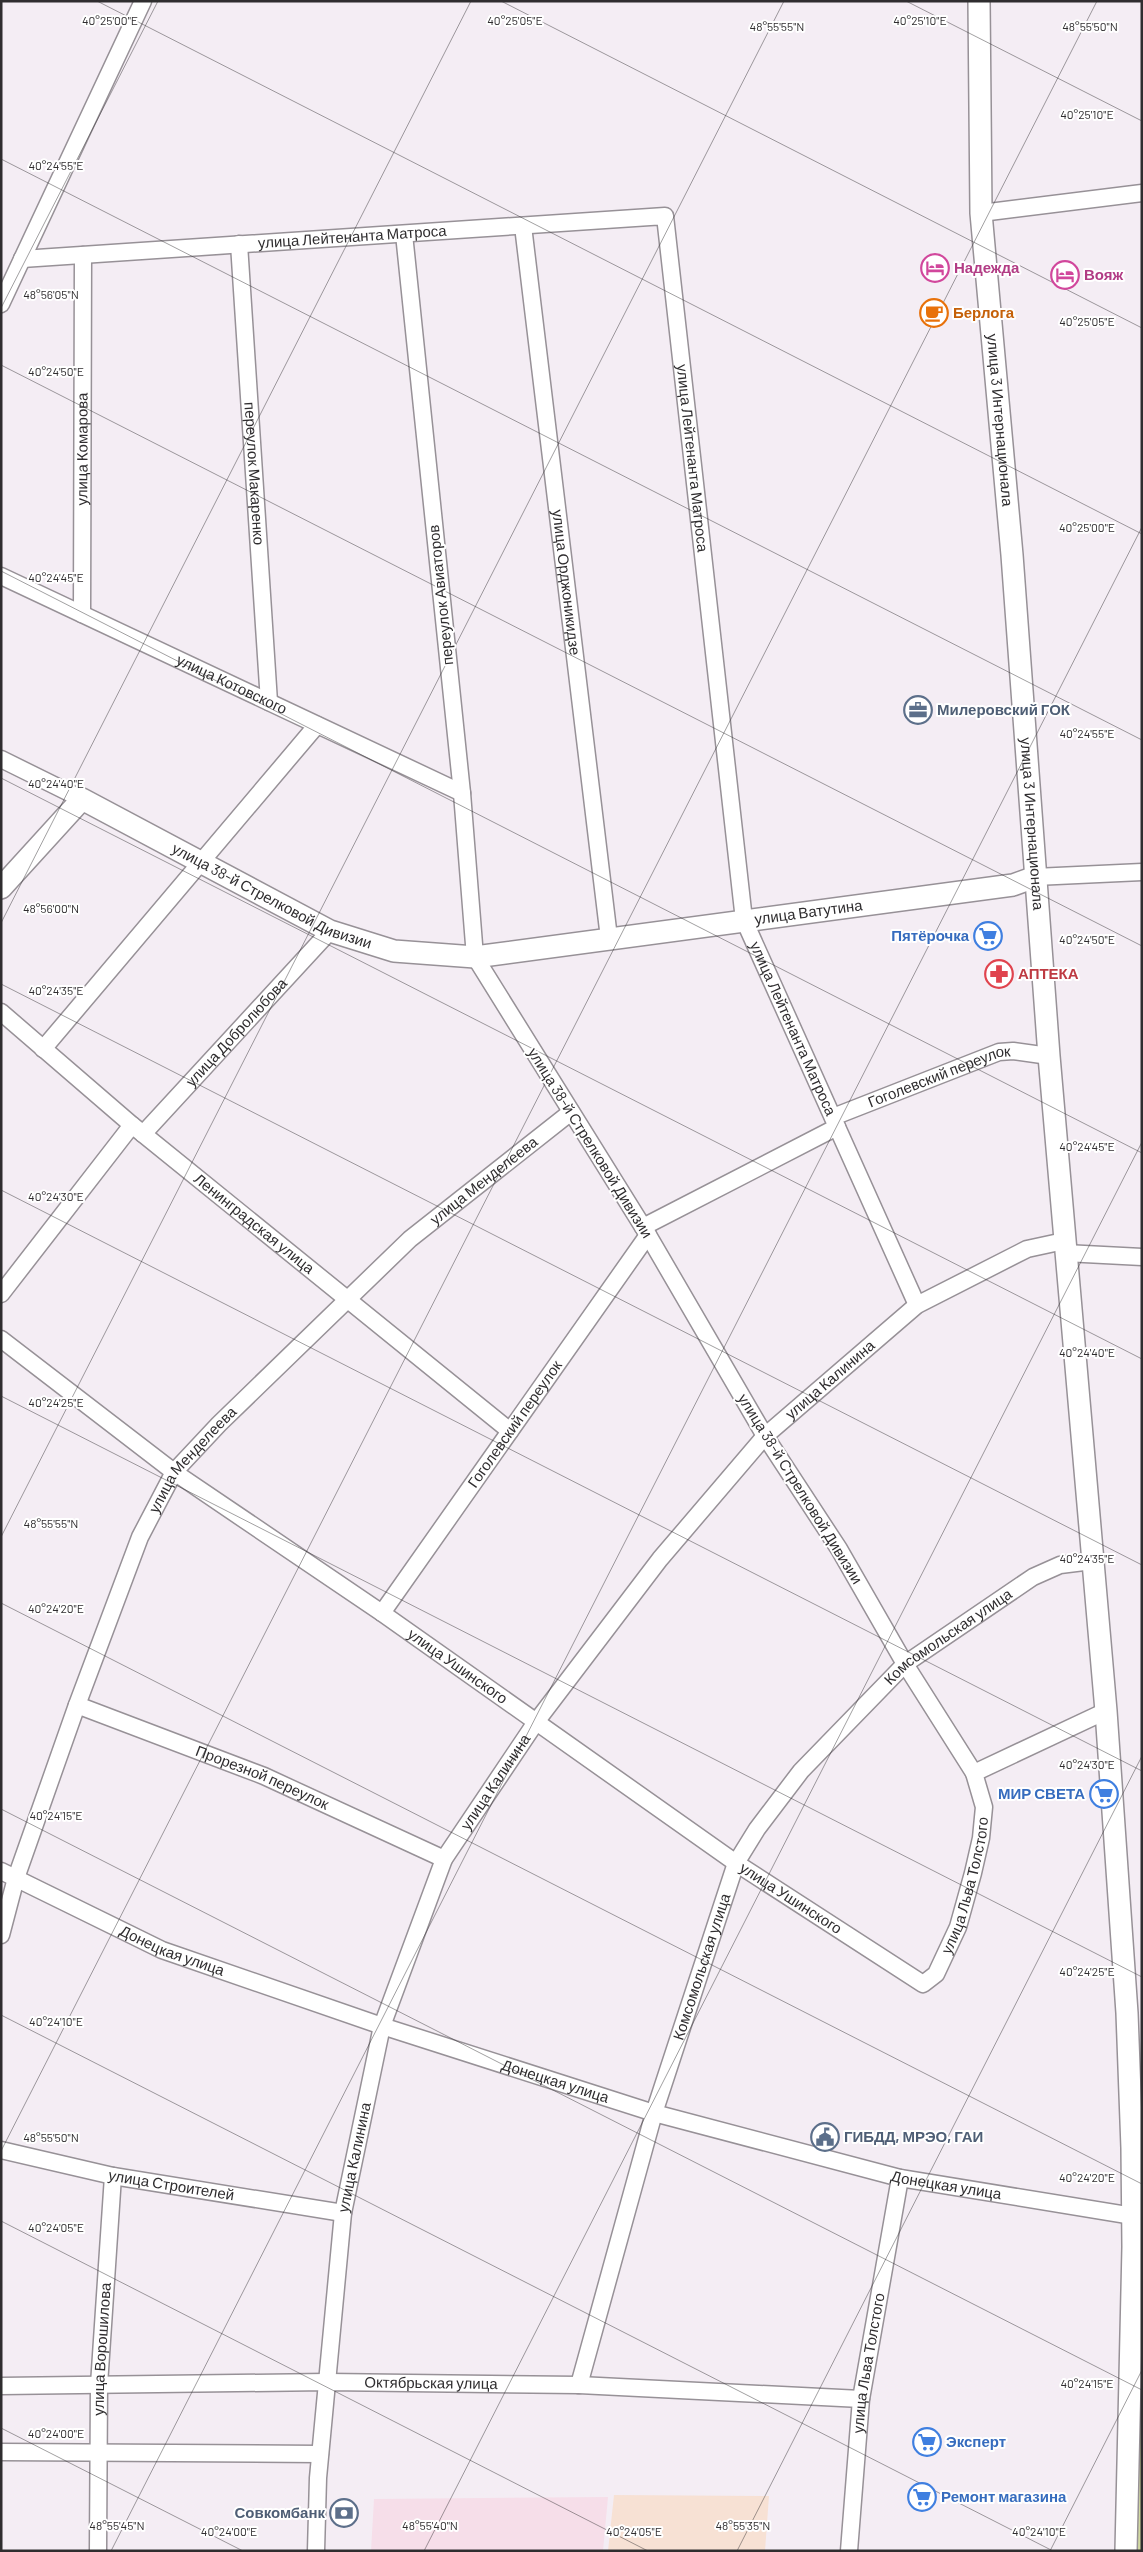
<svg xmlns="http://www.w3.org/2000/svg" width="1143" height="2552" font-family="Barlow,sans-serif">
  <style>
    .commercial { fill: #f6dee9 }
    .education { fill: #f7e1d4 }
    .green { fill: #d2daa1 }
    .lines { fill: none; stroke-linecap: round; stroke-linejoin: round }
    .minor-casing { stroke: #979197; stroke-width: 19 }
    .major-casing { stroke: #979197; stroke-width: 24 }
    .minor { stroke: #fff; stroke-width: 16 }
    .major { stroke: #fff; stroke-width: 21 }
    .ticks { fill: none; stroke: #2f2d2f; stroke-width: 1; stroke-opacity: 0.45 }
    .labels { text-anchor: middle; stroke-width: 4; stroke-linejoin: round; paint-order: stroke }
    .street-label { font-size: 15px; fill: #2f2d2f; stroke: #fff }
    .hotel-label { font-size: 15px; font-weight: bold; fill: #b23c85; stroke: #fff; text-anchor: start }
    .food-label { font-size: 15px; font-weight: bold; fill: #c56008; stroke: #fff; text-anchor: start }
    .service-label { font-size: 15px; font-weight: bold; fill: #4e5e75; stroke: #fff; text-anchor: start }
    .shop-label { font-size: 15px; font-weight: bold; fill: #366cbe; stroke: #fff; text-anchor: end }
    .health-label { font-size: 15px; font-weight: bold; fill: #be3a42; stroke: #fff; text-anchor: start }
    .ticks-label { font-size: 12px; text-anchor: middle; fill: #2f2d2f; stroke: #fff; stroke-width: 4; stroke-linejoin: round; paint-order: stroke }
  </style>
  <rect width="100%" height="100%" fill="#f4edf4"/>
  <!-- commercial -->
  <path class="commercial" d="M 608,2497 L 603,2551 L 371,2551 L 374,2499 Z"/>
  <!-- education -->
  <path class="education" d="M 614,2495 L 769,2496 L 765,2551 L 608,2551 Z"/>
  <!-- green -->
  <path class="green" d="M 1142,2390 L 1142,2551 L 1138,2551 L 1138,2391 Z"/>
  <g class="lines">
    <defs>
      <g id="minor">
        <path d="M 981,213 L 1142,193"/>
        <path id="s1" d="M 523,226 L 609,938"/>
        <path id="s2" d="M 239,244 L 269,702"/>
        <path id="s3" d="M 22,259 L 665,216 L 744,920 L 917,1305"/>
        <path d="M 1,304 L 143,1"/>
        <path id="s4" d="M 1,576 L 462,793"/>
        <path id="s5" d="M 82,614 L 83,255"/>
        <path d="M 1,759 L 82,799"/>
        <path d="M 1035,877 L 1142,872"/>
        <path id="s6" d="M 1,1012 L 132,1125 L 510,1431"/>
        <path d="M 43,1049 L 317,725"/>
        <path id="s7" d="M 833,1117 L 999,1052 L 1013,1051 L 1049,1056"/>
        <path id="s8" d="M 143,1134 L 330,931"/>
        <path d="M 643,1227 L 837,1127"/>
        <path d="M 1065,1253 L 1142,1257"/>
        <path d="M 1,1294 L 132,1125"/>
        <path id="s9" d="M 1,1339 L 174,1472 L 382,1613 L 736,1863 L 923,1984 L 936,1974 L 958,1927 L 973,1873 L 981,1838 L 984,1807 L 974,1773 L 905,1664 L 839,1549 L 765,1436 L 648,1235 L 475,957 L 462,793 L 404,234"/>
        <path id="s10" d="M 382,1613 L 648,1235"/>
        <path id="s11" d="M 77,1705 L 264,1776 L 444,1859"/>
        <path d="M 974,1773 L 1106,1711"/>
        <path id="s12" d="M 1,1871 L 162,1950 L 382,2026 L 654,2113 L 900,2178 L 1133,2216"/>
        <path id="s13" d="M 1,1935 L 16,1878 L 77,1705 L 140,1537 L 174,1472 L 219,1424 L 410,1239 L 571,1112"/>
        <path id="s14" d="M 1,2150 L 113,2176 L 343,2213"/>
        <path id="s15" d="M 579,2385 L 654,2113 L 736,1863 L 757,1829 L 801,1771 L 905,1664 L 1033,1577 L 1060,1565 L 1092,1561"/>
        <path id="s16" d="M 1,2386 L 327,2382 L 579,2385 L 861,2399"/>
        <path d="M 1,2452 L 320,2454"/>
        <path id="s17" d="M 98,2551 L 99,2385 L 113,2176"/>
        <path id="s18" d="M 316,2551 L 318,2478 L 343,2213 L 382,2026 L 444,1859 L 536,1722 L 660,1559 L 765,1436 L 917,1305 L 1027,1249 L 1064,1241"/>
        <path id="s19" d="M 849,2551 L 861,2399 L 900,2178"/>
      </g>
      <g id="major">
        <path id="s20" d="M 979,1 L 981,213 L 1012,555 L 1049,1056 L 1106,1711 L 1127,2013 L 1132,2148 L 1133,2247 L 1126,2551"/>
        <path id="s21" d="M 1,888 L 82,799 L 330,931 L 394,951 L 475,957 L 1013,885 L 1035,877"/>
      </g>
    </defs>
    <!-- minor casing -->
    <use href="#minor" class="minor-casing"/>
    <!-- major casing -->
    <use href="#major" class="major-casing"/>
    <!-- minor -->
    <use href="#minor" class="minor"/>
    <!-- major -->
    <use href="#major" class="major"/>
  </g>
  <!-- ticks -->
  <path class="ticks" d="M 97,1 L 1142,534M 501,1 L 1142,328M 906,1 L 1142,121M 1,159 L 1142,740M 1,308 L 158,1M 1,365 L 1142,946M 1,571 L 1142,1153M 1,778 L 1142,1359M 1,923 L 471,1M 1,984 L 1142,1565M 1,1190 L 1142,1771M 1,1396 L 1142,1977M 1,1537 L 784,1M 1,1603 L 1142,2184M 1,1809 L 1142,2390M 1,2015 L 1053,2551M 1,2151 L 1097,1M 1,2221 L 648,2551M 1,2428 L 243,2551M 111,2551 L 1142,527M 424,2551 L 1142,1142M 737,2551 L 1142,1756M 1050,2551 L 1142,2370"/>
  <!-- icons -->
  <defs>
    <symbol id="hotel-ring" viewBox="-11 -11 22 22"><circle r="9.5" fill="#fff" stroke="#d1479c" stroke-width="1.5"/><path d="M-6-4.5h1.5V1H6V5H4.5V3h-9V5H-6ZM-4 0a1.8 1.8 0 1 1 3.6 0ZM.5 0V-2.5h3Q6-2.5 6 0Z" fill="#d1479c"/></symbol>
    <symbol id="cafe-ring" viewBox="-11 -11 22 22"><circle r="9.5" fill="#fff" stroke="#e8710a" stroke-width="1.5"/><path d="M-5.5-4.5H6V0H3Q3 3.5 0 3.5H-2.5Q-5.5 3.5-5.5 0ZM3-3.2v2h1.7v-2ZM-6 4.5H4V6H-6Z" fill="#e8710a"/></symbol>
    <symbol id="office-ring" viewBox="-11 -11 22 22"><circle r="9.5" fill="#fff" stroke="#5c6f8a" stroke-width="1.5"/><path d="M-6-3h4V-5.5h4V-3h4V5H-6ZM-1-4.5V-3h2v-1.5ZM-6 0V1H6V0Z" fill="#5c6f8a"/></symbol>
    <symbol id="supermarket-ring" viewBox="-11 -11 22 22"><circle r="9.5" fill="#fff" stroke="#3f7fe0" stroke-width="1.5"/><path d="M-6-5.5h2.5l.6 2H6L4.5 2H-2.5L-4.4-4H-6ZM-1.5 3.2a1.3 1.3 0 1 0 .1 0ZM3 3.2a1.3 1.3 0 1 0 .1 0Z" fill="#3f7fe0"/></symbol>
    <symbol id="pharmacy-ring" viewBox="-11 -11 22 22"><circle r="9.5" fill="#fff" stroke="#e0444e" stroke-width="1.5"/><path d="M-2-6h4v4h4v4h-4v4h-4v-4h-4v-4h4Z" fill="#e0444e"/></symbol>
    <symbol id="civic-ring" viewBox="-11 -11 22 22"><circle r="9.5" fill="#fff" stroke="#5c6f8a" stroke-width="1.5"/><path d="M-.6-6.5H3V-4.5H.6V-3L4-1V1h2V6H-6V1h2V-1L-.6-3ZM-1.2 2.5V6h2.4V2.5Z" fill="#5c6f8a"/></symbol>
    <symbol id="bank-ring" viewBox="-11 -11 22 22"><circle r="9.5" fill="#fff" stroke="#5c6f8a" stroke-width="1.5"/><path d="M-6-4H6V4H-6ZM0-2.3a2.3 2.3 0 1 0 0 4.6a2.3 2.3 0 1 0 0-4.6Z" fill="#5c6f8a"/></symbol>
  </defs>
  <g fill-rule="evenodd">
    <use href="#hotel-ring" x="919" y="252" width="32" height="32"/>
    <use href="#hotel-ring" x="1049" y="259" width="32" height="32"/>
    <use href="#cafe-ring" x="918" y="297" width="32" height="32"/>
    <use href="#office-ring" x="902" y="694" width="32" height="32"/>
    <use href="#supermarket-ring" x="972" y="920" width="32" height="32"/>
    <use href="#pharmacy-ring" x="983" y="958" width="32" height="32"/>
    <use href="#supermarket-ring" x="1088" y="1778" width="32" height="32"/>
    <use href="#civic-ring" x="809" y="2121" width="32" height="32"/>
    <use href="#supermarket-ring" x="911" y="2426" width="32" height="32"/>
    <use href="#supermarket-ring" x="906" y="2481" width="32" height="32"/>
    <use href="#bank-ring" x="328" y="2497" width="32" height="32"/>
  </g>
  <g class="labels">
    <!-- street labels -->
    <g class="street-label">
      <text dy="5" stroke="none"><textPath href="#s3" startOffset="331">улица Лейтенанта Матроса</textPath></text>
      <text dy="5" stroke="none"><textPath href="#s20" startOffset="420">улица 3 Интернационала</textPath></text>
      <text dy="5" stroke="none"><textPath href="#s5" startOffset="165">улица Комарова</textPath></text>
      <text dy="5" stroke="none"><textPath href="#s3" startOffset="888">улица Лейтенанта Матроса</textPath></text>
      <text dy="5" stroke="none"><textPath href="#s2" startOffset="230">переулок Макаренко</textPath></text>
      <text dy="5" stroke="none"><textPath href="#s1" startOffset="359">улица Орджоникидзе</textPath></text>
      <text transform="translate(441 595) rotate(-96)" y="5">переулок Авиаторов</text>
      <text dy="5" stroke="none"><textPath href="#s4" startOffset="255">улица Котовского</textPath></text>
      <text dy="5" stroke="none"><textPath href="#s20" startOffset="825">улица 3 Интернационала</textPath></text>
      <text dy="5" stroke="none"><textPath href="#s21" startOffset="334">улица 38-й Стрелковой Дивизии</textPath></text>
      <text dy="5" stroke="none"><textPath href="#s21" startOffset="886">улица Ватутина</textPath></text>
      <text dy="5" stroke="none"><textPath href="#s3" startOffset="1472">улица Лейтенанта Матроса</textPath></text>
      <text dy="5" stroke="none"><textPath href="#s8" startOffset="138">улица Добролюбова</textPath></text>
      <text dy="5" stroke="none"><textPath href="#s7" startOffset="114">Гоголевский переулок</textPath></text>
      <text transform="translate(590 1143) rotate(58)" y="5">улица 38-й Стрелковой Дивизии</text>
      <text dy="5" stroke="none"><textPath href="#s13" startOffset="921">улица Менделеева</textPath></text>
      <text dy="5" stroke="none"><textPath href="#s6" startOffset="330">Ленинградская улица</textPath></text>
      <text dy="5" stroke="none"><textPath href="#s18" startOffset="1326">улица Калинина</textPath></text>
      <text dy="5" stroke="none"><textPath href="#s10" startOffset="231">Гоголевский переулок</textPath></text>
      <text dy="5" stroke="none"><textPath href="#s13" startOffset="516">улица Менделеева</textPath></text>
      <text transform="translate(800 1489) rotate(58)" y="5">улица 38-й Стрелковой Дивизии</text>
      <text dy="5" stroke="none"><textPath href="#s15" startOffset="858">Комсомольская улица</textPath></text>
      <text dy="5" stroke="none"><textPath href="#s9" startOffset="562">улица Ушинского</textPath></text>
      <text dy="5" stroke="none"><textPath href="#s11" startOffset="199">Прорезной переулок</textPath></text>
      <text dy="5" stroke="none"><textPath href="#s18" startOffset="801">улица Калинина</textPath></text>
      <text dy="5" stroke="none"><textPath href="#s9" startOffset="1236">улица Льва Толстого</textPath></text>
      <text dy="5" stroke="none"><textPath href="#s9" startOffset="968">улица Ушинского</textPath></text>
      <text dy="5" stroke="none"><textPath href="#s12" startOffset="189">Донецкая улица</textPath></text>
      <text dy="5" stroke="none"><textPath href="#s15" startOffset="436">Комсомольская улица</textPath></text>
      <text dy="5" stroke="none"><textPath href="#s12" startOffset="594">Донецкая улица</textPath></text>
      <text dy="5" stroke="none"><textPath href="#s18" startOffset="396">улица Калинина</textPath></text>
      <text dy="5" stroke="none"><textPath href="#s12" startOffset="999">Донецкая улица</textPath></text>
      <text dy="5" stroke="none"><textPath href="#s14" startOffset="174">улица Строителей</textPath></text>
      <text dy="5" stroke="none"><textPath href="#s17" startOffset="202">улица Ворошилова</textPath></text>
      <text dy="5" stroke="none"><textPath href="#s19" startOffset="189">улица Льва Толстого</textPath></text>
      <text dy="5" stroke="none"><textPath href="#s16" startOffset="430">Октябрьская улица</textPath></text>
    </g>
    <!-- hotel labels -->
    <g class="hotel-label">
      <text x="954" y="273">Надежда</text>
      <text x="1084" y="280">Вояж</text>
    </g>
    <!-- food labels -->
    <g class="food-label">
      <text x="953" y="318">Берлога</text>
    </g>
    <!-- service labels -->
    <g class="service-label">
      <text x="937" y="715">Милеровский ГОК</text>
      <text x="844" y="2142">ГИБДД, МРЭО, ГАИ</text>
      <text x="325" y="2518" text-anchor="end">Совкомбанк</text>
    </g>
    <!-- shop labels -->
    <g class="shop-label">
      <text x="969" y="941">Пятёрочка</text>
      <text x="1085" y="1799">МИР СВЕТА</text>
      <text x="946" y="2447" text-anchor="start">Эксперт</text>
      <text x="941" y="2502" text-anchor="start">Ремонт магазина</text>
    </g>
    <!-- health labels -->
    <g class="health-label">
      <text x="1018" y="979">АПТЕКА</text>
    </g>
  </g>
  <g class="ticks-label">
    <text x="110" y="25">40°25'00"E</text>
    <text x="515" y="25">40°25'05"E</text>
    <text x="920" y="25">40°25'10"E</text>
    <text x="777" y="31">48°55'55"N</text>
    <text x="1090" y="31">48°55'50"N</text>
    <text x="1087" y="119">40°25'10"E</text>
    <text x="56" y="170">40°24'55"E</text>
    <text x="51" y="299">48°56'05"N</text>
    <text x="1087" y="326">40°25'05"E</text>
    <text x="56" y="376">40°24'50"E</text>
    <text x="1087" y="532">40°25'00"E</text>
    <text x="56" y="582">40°24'45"E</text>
    <text x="1087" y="738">40°24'55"E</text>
    <text x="56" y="788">40°24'40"E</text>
    <text x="51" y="913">48°56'00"N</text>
    <text x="1087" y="944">40°24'50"E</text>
    <text x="56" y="995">40°24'35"E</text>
    <text x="1087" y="1151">40°24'45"E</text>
    <text x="56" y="1201">40°24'30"E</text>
    <text x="1087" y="1357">40°24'40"E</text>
    <text x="56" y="1407">40°24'25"E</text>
    <text x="51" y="1528">48°55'55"N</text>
    <text x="1087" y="1563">40°24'35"E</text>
    <text x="56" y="1613">40°24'20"E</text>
    <text x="1087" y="1769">40°24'30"E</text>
    <text x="56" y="1820">40°24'15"E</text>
    <text x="1087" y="1976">40°24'25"E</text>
    <text x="56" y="2026">40°24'10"E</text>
    <text x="51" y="2142">48°55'50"N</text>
    <text x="1087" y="2182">40°24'20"E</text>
    <text x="56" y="2232">40°24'05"E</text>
    <text x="1087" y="2388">40°24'15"E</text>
    <text x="56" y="2438">40°24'00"E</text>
    <text x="117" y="2530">48°55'45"N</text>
    <text x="430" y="2530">48°55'40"N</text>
    <text x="743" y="2530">48°55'35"N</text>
    <text x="229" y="2536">40°24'00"E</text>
    <text x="634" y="2536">40°24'05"E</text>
    <text x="1039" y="2536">40°24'10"E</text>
  </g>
  <!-- border -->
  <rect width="1143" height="2552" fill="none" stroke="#2f2d2f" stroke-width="5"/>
</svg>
